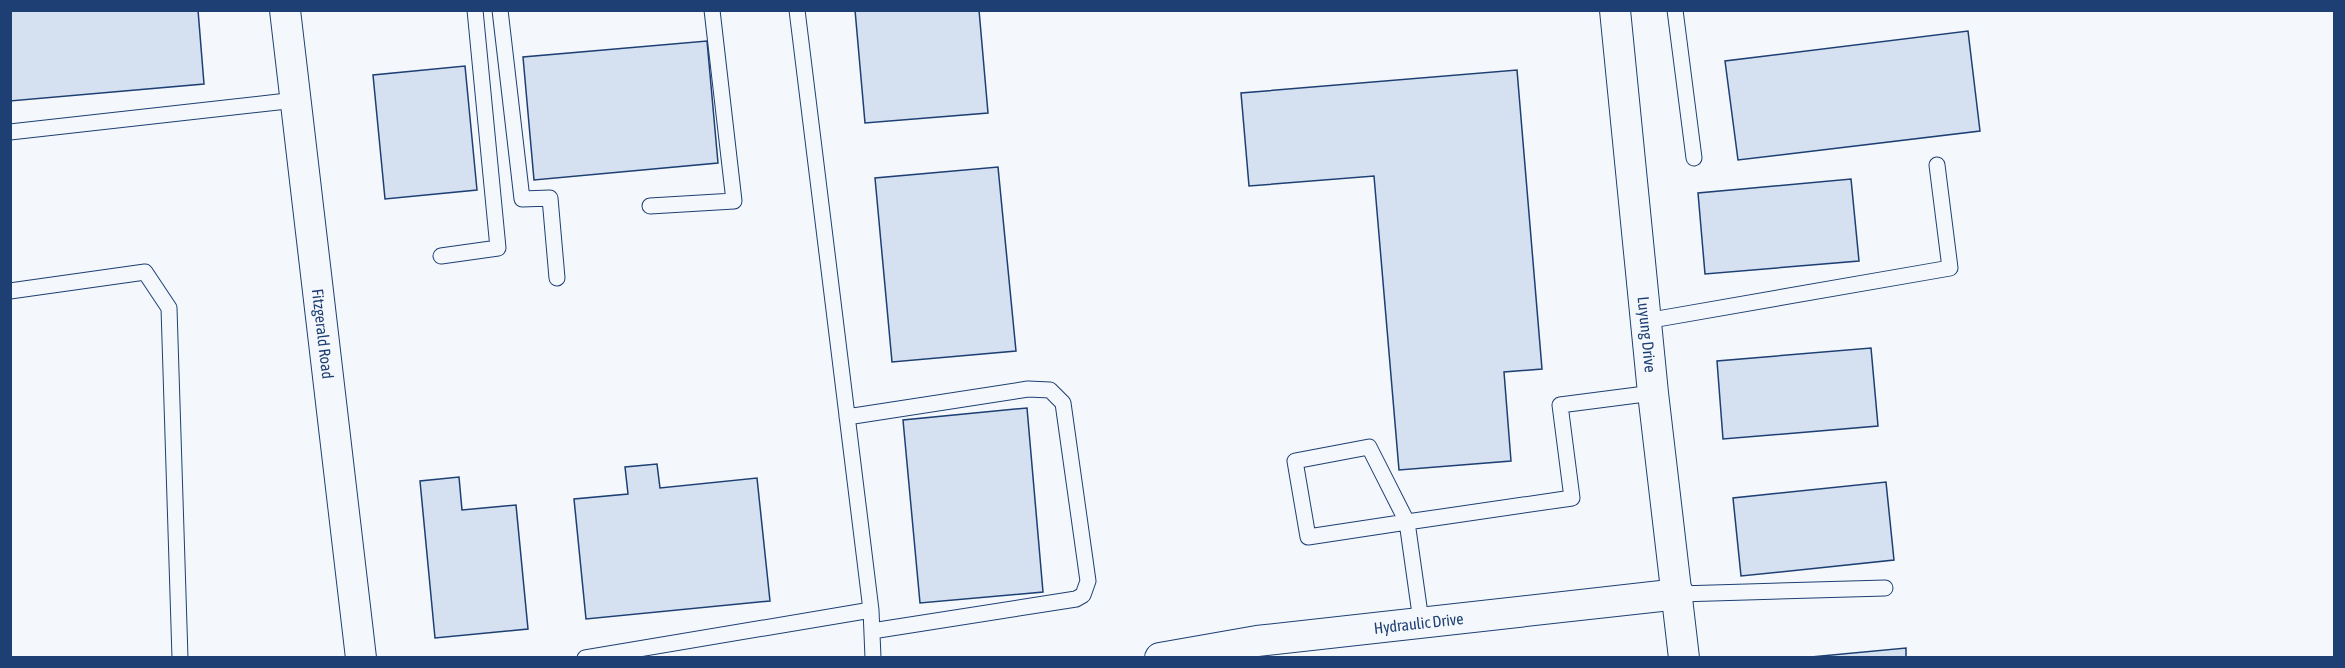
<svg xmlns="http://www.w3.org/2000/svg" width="2345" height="668" font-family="'Asap Condensed',sans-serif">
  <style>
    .building { fill: #d5e0f0; stroke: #1d3f73; stroke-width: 1.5 }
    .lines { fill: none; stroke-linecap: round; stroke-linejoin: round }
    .lane-casing { stroke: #1d3f73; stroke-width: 17 }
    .street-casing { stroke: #1d3f73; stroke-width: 32 }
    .lane { stroke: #f4f7fb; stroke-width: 15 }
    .street { stroke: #f4f7fb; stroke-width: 30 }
    .labels { text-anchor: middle; stroke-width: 4.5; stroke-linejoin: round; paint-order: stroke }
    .street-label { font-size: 16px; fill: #1d3f73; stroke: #f4f7fb }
  </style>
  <rect width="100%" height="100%" fill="#f4f7fb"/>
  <!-- building -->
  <path class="building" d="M 10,10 L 198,10 L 204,84 L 10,101 Z
    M 855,10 L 979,10 L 988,113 L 865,123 Z
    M 1968,31 L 1980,131 L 1738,160 L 1725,61 Z
    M 707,41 L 718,163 L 534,180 L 523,57 Z
    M 465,66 L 477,190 L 385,199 L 373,75 Z
    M 1517,70 L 1542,369 L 1504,372 L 1511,461 L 1399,470 L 1374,176 L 1249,186 L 1241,93 Z
    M 998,167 L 1016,351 L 892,362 L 875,178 Z
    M 1851,179 L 1859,261 L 1705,274 L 1698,193 Z
    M 1871,348 L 1878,426 L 1723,439 L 1717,361 Z
    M 1027,408 L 1043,592 L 920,603 L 903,420 Z
    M 657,464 L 660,488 L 757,478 L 770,601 L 586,619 L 574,499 L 628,494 L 625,467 Z
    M 459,477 L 462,510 L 516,505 L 528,629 L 435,638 L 420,481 Z
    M 1886,482 L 1894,560 L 1741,576 L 1733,498 Z
    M 1906,648 L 1906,658 L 1800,658 Z"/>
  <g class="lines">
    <defs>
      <path id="lane" d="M 500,10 L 522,199 L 550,198 L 557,278
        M 797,10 L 871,610 L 873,658
        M 1675,10 L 1694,158
        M 10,132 L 296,100
        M 650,206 L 734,201 L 712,10
        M 441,256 L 498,248 L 475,10
        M 10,291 L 145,272 L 169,308 L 180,658
        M 1646,321 L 1950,268 L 1937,165
        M 847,417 L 1028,389 L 1050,390 L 1063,403 L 1088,581 L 1083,595 L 1076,599 L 872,631
        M 1679,594 L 1885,588
        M 1421,621 L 1407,522 L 1308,537 L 1295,461 L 1369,447 L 1407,522 L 1572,498 L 1560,405 L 1653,393
        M 585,658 L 871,610"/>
      <g id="street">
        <path id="s1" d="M 285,10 L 361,658"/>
        <path id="s2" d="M 1615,10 L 1653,393 L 1684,658"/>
        <path id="s3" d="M 1160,658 L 1257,641 L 1679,594"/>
      </g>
    </defs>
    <!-- lane casing -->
    <use href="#lane" class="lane-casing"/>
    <!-- street casing -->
    <use href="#street" class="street-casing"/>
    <!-- lane -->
    <use href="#lane" class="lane"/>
    <!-- street -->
    <use href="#street" class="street"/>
  </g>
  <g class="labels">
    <!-- street labels -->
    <g class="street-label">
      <text dy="6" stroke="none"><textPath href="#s1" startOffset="326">Fitzgerald Road</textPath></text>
      <text dy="6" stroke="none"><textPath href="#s2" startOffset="326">Luyung Drive</textPath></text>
      <text dy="6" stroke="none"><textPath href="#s3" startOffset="261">Hydraulic Drive</textPath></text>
    </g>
  </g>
  <!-- border -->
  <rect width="2345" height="668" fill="none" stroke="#1d3f73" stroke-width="24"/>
</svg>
